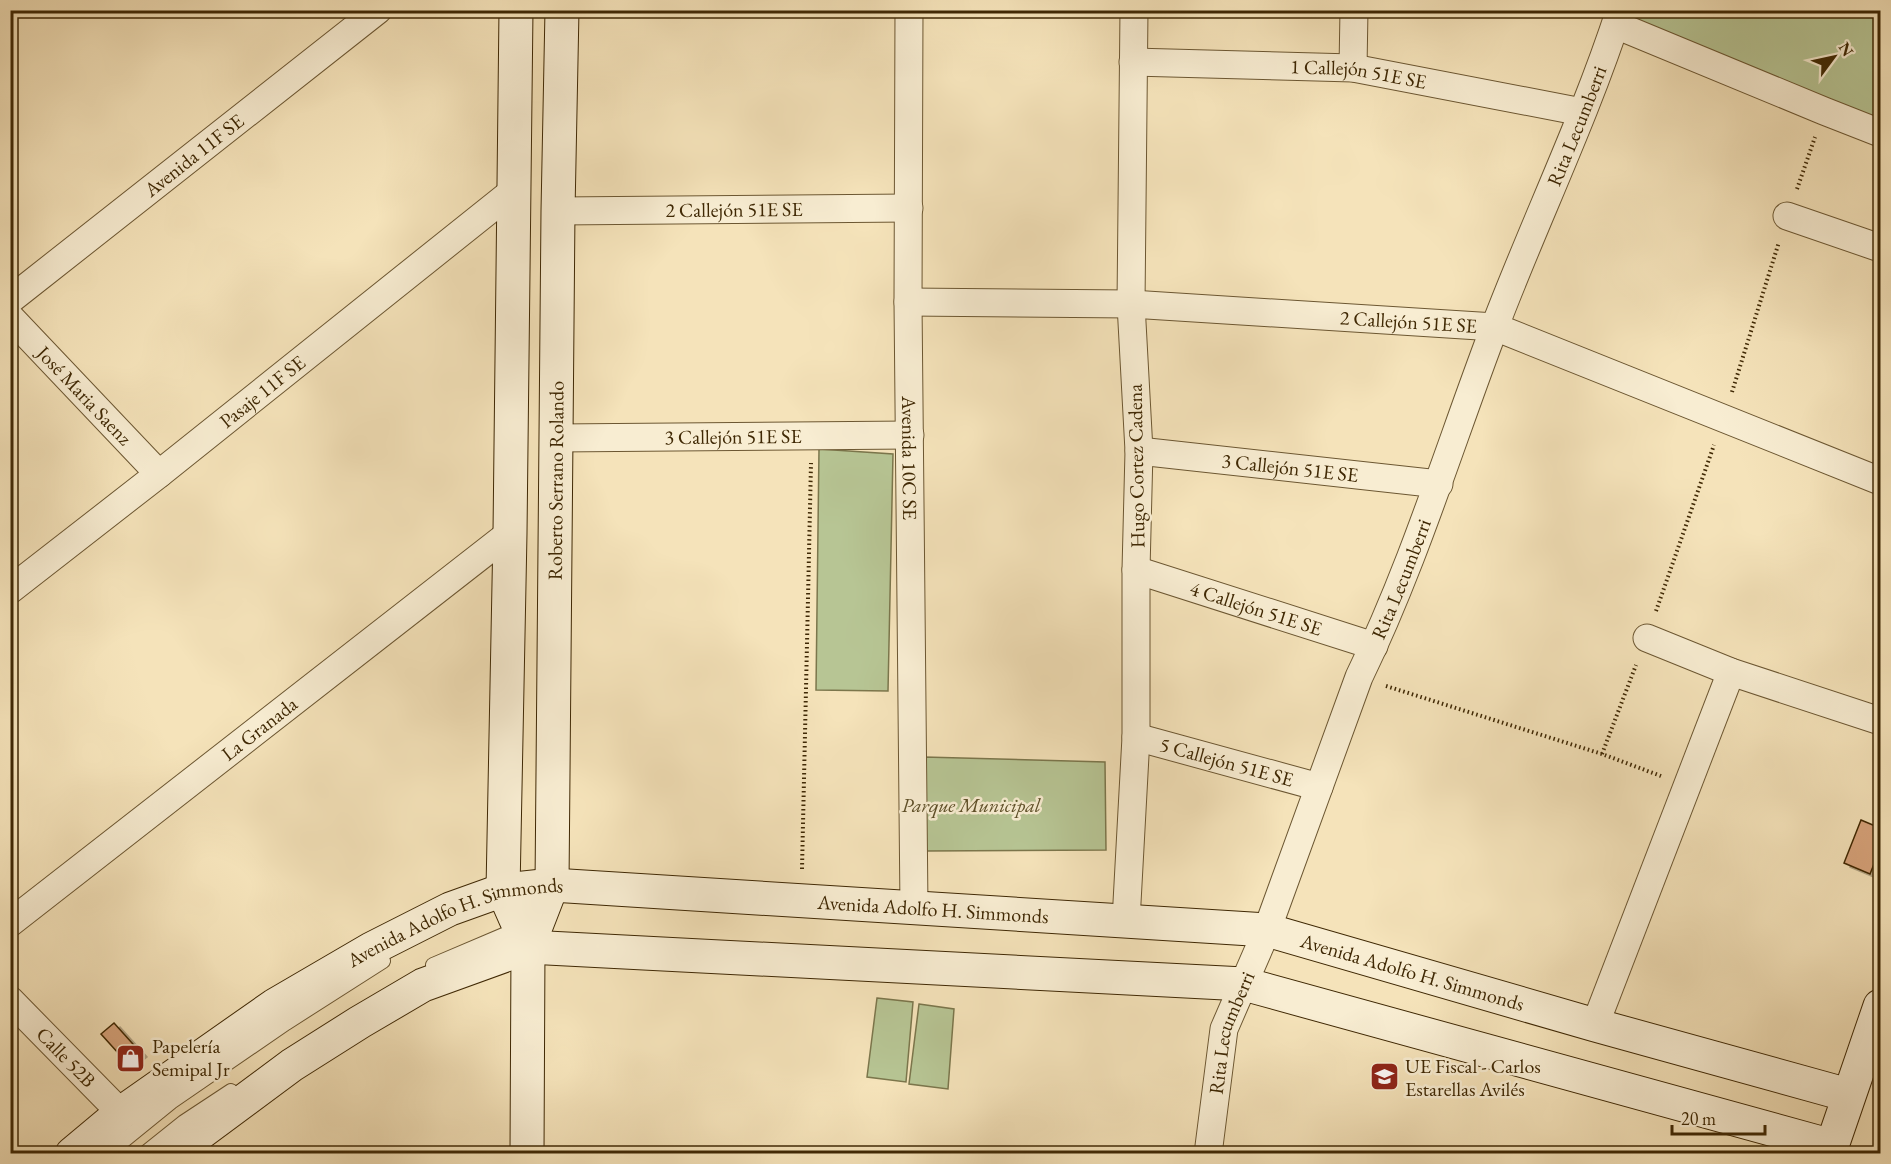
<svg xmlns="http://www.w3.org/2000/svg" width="1891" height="1164" font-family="'EB Garamond',serif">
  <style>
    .green { fill: #b7c594; stroke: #7b764c; stroke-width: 1.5 }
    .building { fill: #d8a47c; stroke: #3f2804; stroke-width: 1.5; filter: url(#shadow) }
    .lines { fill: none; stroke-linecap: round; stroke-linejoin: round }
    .lane-casing { stroke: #6c5732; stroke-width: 16 }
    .street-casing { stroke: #6c5732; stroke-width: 29 }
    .secondary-casing { stroke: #3f2804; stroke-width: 35 }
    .path { stroke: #3f2804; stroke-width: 4; stroke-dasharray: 1.5 3; stroke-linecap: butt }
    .lane { stroke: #f8edd2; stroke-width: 14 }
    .street { stroke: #f8edd2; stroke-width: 27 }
    .secondary { stroke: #f8edd2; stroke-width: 33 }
    .labels { text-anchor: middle; stroke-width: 5; stroke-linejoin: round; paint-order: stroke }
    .street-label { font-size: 20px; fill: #3f2804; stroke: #f8edd2 }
    .park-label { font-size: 20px; font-style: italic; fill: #5d4f28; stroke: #f8edd2 }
    .poi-label { font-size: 20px; fill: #3f2804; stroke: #f8edd2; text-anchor: start }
  </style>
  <defs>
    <filter id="shadow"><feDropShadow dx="6" dy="4" stdDeviation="0" flood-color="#0004"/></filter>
  </defs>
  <rect width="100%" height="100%" fill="#f5e3ba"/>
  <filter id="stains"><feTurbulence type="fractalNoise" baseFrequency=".00333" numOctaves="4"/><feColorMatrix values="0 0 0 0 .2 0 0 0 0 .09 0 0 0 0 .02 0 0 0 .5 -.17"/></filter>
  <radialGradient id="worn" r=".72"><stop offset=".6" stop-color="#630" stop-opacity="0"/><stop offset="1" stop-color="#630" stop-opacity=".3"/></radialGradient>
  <!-- green -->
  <path class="green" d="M 1633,10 L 1880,11 L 1880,112 L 1876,123 L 1629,21 Z
    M 819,449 L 893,454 L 888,691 L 816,690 Z
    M 924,757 L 1105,762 L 1106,850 L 925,851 Z
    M 877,998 L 913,1002 L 906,1082 L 867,1077 Z
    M 919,1004 L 954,1009 L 948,1089 L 909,1084 Z"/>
  <!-- building -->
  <path class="building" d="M 1861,820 L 1880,828 L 1880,849 L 1870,874 L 1844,863 Z
    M 114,1023 L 141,1053 L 128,1064 L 101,1034 Z"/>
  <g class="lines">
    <defs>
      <path id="lane" d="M 433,965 L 520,928
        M 107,1154 L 171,1102 L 286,1023 L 383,961
        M 144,1154 L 184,1122 L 231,1091"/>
      <g id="street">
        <path id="s1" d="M 909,10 L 908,302 L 914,908"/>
        <path d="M 1616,25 L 1824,111 L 1880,133"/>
        <path id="s2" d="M 1133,62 L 1353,68 L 1582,112"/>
        <path d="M 1353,68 L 1354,10"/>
        <path id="s3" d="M 558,211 L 909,208"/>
        <path d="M 1787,216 L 1880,248"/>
        <path id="s4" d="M 10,300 L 378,10"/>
        <path id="s5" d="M 908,302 L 1131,304 L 1495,327 L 1880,481"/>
        <path id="s6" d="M 10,317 L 159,474"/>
        <path id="s7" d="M 557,438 L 910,435"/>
        <path id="s8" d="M 1139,451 L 1439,484"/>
        <path id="s9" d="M 1136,570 L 1374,646"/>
        <path id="s10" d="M 10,590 L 159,474 L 513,191"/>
        <path d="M 1647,638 L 1731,672 L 1880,721"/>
        <path id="s11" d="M 1136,737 L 1319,787"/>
        <path d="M 1126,921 L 1136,737 L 1136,570 L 1139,451 L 1131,304 L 1134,10"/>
        <path id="s12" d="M 10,923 L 510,533"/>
        <path id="s13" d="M 10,1000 L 121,1113"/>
        <path d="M 1595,1025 L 1731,672"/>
        <path id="s14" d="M 1208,1154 L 1224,1029 L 1267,930 L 1359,677 C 1414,564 1450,444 1495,326 C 1535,221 1585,118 1620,10"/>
      </g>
      <g id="secondary">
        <path d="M 516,10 L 510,533 L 503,890 L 528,947"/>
        <path id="s15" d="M 72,1154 L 121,1113 L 275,1005 L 371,949 L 450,909 L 503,890 L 552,885 L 1267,930 L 1595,1025 L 1848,1095"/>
        <path d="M 172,1154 L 292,1065 L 360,1022 L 423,985 L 528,947 L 1244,984 L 1832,1146 L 1880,1006"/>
        <path id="s16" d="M 527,1154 L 528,947 L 552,885 L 558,211 L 562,10"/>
      </g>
    </defs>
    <!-- lane casing -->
    <use href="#lane" class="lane-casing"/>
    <!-- street casing -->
    <use href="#street" class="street-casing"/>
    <!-- secondary casing -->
    <use href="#secondary" class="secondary-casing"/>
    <!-- path -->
    <path class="path" d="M 1797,189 L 1815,137
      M 1877,215 L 1880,205
      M 1732,392 L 1779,242
      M 1656,611 L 1714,445
      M 1386,686 L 1602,754 L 1661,776
      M 1602,754 L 1636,665
      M 802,869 L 811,463"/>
    <!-- lane -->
    <use href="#lane" class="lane"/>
    <!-- street -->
    <use href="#street" class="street"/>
    <!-- secondary -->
    <use href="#secondary" class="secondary"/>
  </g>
  <!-- icons -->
  <defs>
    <symbol id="shop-square" viewBox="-11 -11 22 22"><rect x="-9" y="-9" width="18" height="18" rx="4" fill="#8f2418" stroke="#f8edd2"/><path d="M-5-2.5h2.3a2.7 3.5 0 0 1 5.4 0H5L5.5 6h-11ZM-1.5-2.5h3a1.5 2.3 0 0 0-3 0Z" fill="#fff"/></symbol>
    <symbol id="school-square" viewBox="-11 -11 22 22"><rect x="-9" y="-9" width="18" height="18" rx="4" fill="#8f2418" stroke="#f8edd2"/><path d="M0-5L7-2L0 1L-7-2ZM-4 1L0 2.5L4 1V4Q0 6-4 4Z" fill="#fff"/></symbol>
  </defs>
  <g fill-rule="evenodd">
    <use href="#shop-square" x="114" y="1042" width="33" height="33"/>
    <use href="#school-square" x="1368" y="1060" width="33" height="33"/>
  </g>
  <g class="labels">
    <!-- street labels -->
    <g class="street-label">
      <text dy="7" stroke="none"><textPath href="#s2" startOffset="226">1 Callejón 51E SE</textPath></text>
      <text dy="7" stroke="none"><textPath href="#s14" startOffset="1096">Rita Lecumberri</textPath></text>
      <text dy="7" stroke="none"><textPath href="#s4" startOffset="234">Avenida 11F SE</textPath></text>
      <text dy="7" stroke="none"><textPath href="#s3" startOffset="176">2 Callejón 51E SE</textPath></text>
      <text dy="7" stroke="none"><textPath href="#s5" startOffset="501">2 Callejón 51E SE</textPath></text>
      <text dy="7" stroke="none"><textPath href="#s10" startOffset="321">Pasaje 11F SE</textPath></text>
      <text dy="7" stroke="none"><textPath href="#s6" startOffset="108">José Maria Saenz</textPath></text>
      <text dy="7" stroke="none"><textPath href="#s7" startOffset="176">3 Callejón 51E SE</textPath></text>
      <text dy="7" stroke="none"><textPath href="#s1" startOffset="448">Avenida 10C SE</textPath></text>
      <text transform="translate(1136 466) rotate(-91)" y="7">Hugo Cortez Cadena</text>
      <text dy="7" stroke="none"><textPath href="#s8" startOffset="152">3 Callejón 51E SE</textPath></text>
      <text dy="7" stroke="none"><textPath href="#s16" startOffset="678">Roberto Serrano Rolando</textPath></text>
      <text dy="7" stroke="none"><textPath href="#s14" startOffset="610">Rita Lecumberri</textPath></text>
      <text dy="7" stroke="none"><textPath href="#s9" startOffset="126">4 Callejón 51E SE</textPath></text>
      <text dy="7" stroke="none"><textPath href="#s12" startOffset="316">La Granada</textPath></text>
      <text dy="7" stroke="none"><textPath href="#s11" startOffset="94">5 Callejón 51E SE</textPath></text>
      <text dy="7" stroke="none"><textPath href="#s15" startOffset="939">Avenida Adolfo H. Simmonds</textPath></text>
      <text dy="7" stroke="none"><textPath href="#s15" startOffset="453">Avenida Adolfo H. Simmonds</textPath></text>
      <text dy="7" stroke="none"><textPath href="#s15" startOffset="1425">Avenida Adolfo H. Simmonds</textPath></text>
      <text dy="7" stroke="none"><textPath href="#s14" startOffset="124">Rita Lecumberri</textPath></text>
      <text dy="7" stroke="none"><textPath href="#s13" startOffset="80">Calle 52B</textPath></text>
    </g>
    <!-- park labels -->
    <g class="park-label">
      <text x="971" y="812">Parque Municipal</text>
    </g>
    <!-- poi labels -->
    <g class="poi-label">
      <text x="152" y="1053">Papelería<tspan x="152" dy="23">Semipal Jr</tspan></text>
      <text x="1405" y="1073">UE Fiscal - Carlos<tspan x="1405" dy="23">Estarellas Avilés</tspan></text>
    </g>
  </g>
  <!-- margin -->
  <rect width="1891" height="1164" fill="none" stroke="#f5e3ba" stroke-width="36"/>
  <rect x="12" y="12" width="1867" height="1140" fill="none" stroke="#3f2804" stroke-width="3"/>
  <rect x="18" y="18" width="1855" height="1128" fill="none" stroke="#3f2804" stroke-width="1.5"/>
  <!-- north arrow -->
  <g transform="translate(1834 57) rotate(57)" stroke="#f8edd2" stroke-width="4.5" paint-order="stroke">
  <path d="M0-4.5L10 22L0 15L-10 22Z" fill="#3f2804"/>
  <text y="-9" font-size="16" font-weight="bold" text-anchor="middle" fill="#3f2804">N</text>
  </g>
  <!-- scale -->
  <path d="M1672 1125v9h93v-9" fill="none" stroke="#3f2804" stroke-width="3"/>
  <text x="1681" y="1125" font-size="18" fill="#3f2804" stroke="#f8edd2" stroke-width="4.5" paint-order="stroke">20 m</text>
  <rect width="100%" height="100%" filter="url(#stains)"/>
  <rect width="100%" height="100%" fill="url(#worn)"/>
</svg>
